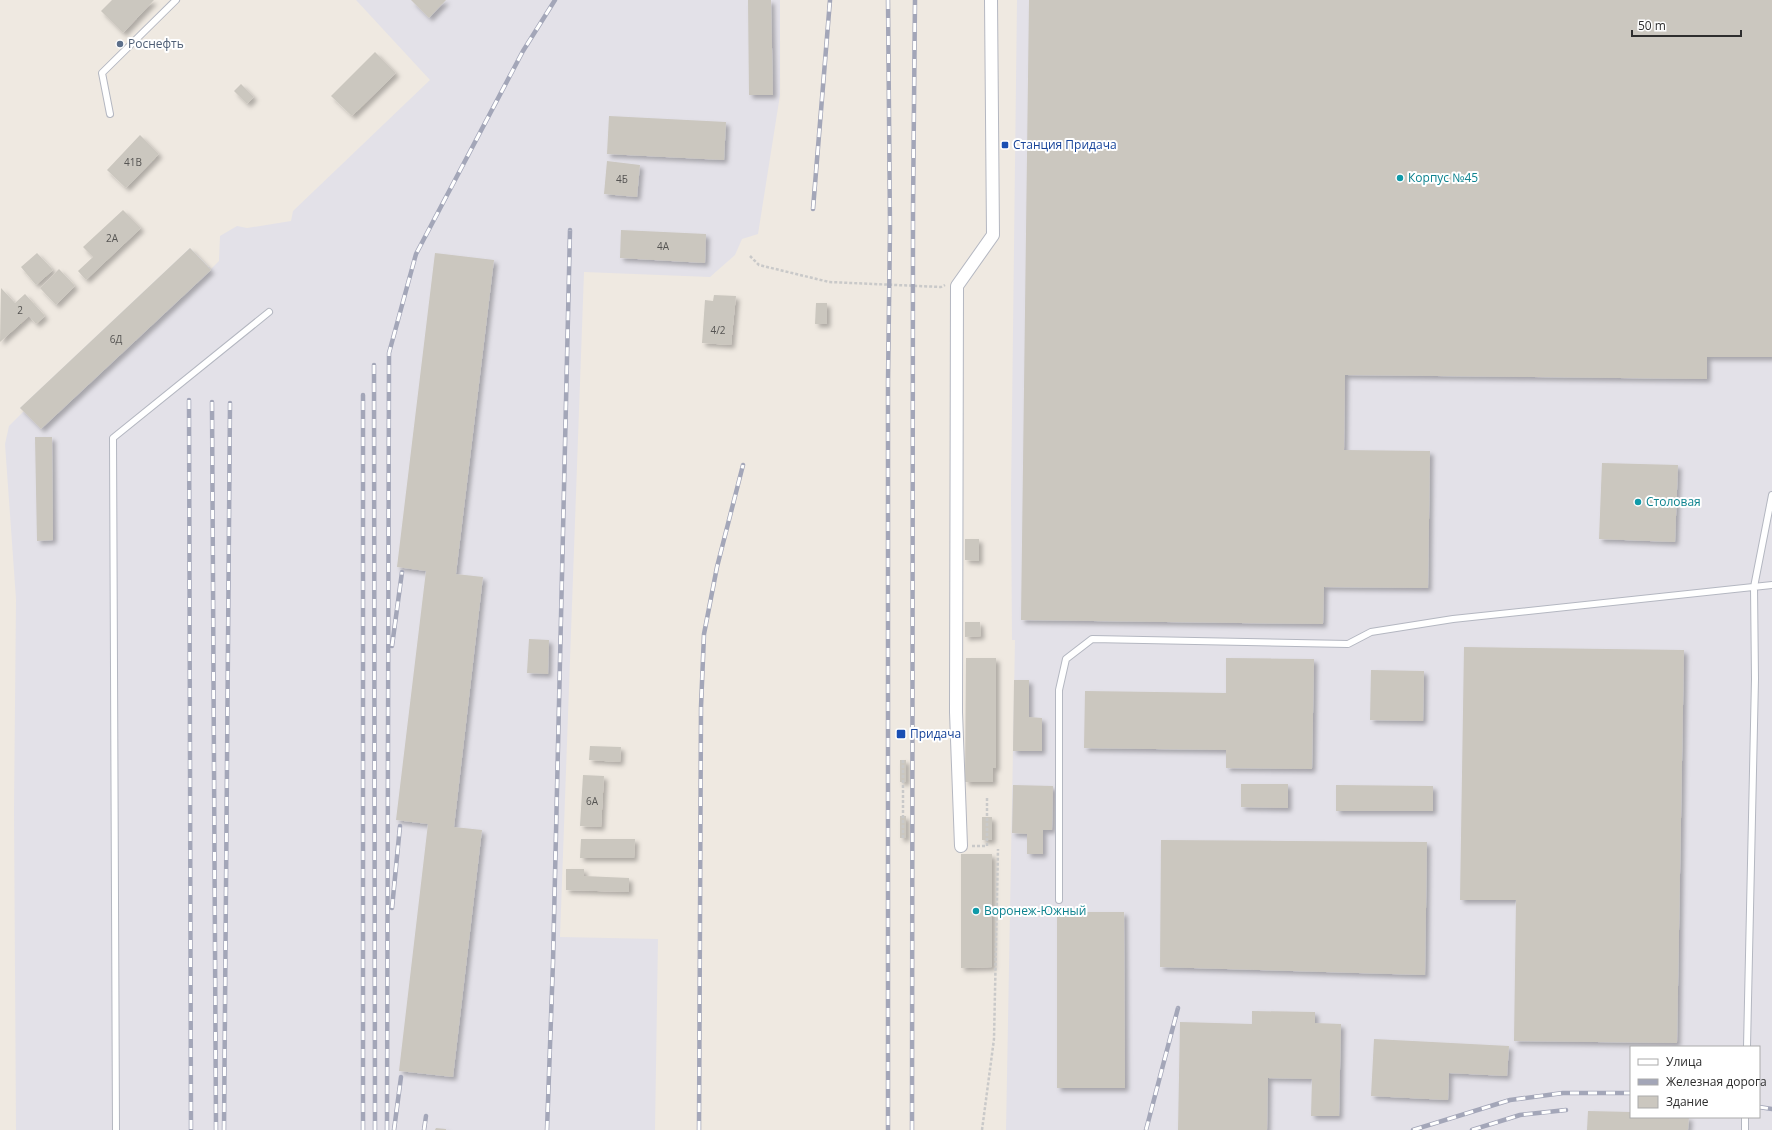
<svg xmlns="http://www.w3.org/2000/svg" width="1772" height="1130" font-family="'Open Sans',sans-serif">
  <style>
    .industrial { fill: #e3e1e8; fill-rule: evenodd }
    .building { fill: #cbc7bf; filter: url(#shadow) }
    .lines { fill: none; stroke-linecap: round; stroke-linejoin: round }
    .lane-casing { stroke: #b4b7c1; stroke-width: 8 }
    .street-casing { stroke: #b4b7c1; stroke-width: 14 }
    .path { stroke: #c9c9c9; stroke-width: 2.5; stroke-dasharray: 3 2; stroke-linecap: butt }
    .lane { stroke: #fff; stroke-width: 6 }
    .street { stroke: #fff; stroke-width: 12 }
    .rail-casing { stroke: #a3a6b8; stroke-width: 4.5 }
    .rail { stroke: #fff; stroke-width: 3; stroke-dasharray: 9; stroke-linecap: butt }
    .service-dot { fill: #5c6f8a; stroke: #fff; stroke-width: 1.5 }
    .transit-dot { fill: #1a4fb4; stroke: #fff; stroke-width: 1.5 }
    .culture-dot { fill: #0f9aa8; stroke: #fff; stroke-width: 1.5 }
    .labels { text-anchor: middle; stroke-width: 4; stroke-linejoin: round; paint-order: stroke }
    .number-label { font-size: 10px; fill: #555452 }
    .service-label { font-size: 12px; fill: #4e5e75; stroke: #fff; text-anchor: start }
    .transit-label { font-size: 12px; fill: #164399; stroke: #fff; text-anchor: start }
    .culture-label { font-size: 12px; fill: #0d838f; stroke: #fff; text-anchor: start }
  </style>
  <defs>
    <filter id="shadow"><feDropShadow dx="3.5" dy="3.5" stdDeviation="2" flood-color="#0004"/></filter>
  </defs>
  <rect width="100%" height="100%" fill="#efe9e1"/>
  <!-- industrial -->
  <path class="industrial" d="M 356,0 L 780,0 L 780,95 L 758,234 L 742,239 L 735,255 L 710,277 L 584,272 L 560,937 L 658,939 L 655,1130 L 16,1130 L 14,810 L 16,599 L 5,444 L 9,426 L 24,411 L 20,408 L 190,248 L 211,269 L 219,261 L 220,236 L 237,226 L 247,228 L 291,221 L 293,211 L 430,80 Z
    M 1017,0 L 1772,0 L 1772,1130 L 1006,1130 L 1015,640 L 1012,640 L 1011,496 ZM 1631,1047 L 1759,1047 L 1759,1117 L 1631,1117 Z"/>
  <!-- building -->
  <path class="building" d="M 112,0 L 154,0 L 123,33 L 101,11 Z
    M 411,0 L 446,0 L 429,18 Z
    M 748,0 L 771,0 L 773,95 L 749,95 Z
    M 1029,0 L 1772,0 L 1772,357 L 1707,357 L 1707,379 L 1345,375 L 1344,450 L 1430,451 L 1428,588 L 1324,587 L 1323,624 L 1021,620 Z
    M 375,52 L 396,73 L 352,116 L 331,96 Z
    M 241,84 L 254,97 L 247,104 L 234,91 Z
    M 609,116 L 726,122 L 724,160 L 607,154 Z
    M 140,135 L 159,154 L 126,188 L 107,170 Z
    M 607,161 L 640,165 L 637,197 L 604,194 Z
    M 123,210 L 141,228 L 86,280 L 78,271 L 93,257 L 83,247 Z
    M 621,230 L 706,234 L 705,263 L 620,258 Z
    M 190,248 L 211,270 L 41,429 L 20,408 Z
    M 37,253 L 53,270 L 36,285 L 21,267 Z
    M 435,253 L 494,260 L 456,574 L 483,577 L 454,827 L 482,830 L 453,1077 L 399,1071 L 428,824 L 396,820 L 426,571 L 397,567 Z
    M 59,269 L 75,286 L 56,305 L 40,288 Z
    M 1,288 L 15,303 L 25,294 L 45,316 L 36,324 L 29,316 L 0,342 Z
    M 714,295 L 736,296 L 731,345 L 702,343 L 705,300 L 713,301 Z
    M 816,303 L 827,303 L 827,324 L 815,324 Z
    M 35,437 L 52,437 L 53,540 L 37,541 Z
    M 1602,463 L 1678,465 L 1675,542 L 1599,539 Z
    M 965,539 L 979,539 L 979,561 L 965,560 Z
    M 965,622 L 980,622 L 981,636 L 965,637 Z
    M 529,639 L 549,640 L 548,674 L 527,673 Z
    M 1464,647 L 1684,650 L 1677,1043 L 1514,1041 L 1516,900 L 1460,900 Z
    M 966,658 L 996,658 L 996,768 L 993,768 L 993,782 L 965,782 Z
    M 1226,658 L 1314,659 L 1312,769 L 1226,768 L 1226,750 L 1084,748 L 1085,691 L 1226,693 Z
    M 1371,670 L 1424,671 L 1423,721 L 1370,720 Z
    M 1014,680 L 1029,680 L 1029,717 L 1042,718 L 1042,751 L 1013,751 Z
    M 590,746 L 621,747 L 620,762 L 589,760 Z
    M 900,760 L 906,760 L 906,782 L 900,782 Z
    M 583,775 L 604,776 L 601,827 L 580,826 Z
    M 1241,784 L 1288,784 L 1288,808 L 1241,807 Z
    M 1013,785 L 1053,786 L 1052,830 L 1043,830 L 1043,854 L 1027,854 L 1027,834 L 1012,833 Z
    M 1336,785 L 1433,786 L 1433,811 L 1336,811 Z
    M 900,816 L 906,816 L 906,838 L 900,838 Z
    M 982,817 L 992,817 L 992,840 L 982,840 Z
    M 581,839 L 635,839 L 634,858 L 580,858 Z
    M 1161,840 L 1427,842 L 1425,975 L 1160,967 Z
    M 961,854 L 992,854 L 992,967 L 961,968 Z
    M 566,869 L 584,869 L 584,876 L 629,878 L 629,892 L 566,890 Z
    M 1057,912 L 1124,912 L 1125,1088 L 1057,1088 Z
    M 1252,1011 L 1315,1012 L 1315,1023 L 1341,1024 L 1339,1116 L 1311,1116 L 1312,1079 L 1268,1078 L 1267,1130 L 1178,1130 L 1180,1022 L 1252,1024 Z
    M 1374,1039 L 1509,1046 L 1507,1076 L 1449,1073 L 1448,1100 L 1371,1096 Z
    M 1588,1111 L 1631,1112 L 1631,1117 L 1689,1117 L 1688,1130 L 1587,1130 Z
    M 436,1128 L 446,1129 L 446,1130 L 435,1130 Z"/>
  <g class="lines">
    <defs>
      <path id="lane" d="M 110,114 L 102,73 L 176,0
        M 1059,900 L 1059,690 L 1066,659 L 1092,639 L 1348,644 L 1371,632 L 1453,619 L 1772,585
        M 1747,1047 L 1755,679 L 1754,587 L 1772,495
        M 116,1130 L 113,438 L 269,312
        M 1745,1130 L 1745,1117"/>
      <path id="street" d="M 961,846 L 956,712 L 957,286 L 993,235 L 991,0"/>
    </defs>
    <!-- lane casing -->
    <use href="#lane" class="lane-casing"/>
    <!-- street casing -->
    <use href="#street" class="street-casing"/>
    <!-- path -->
    <path class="path" d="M 750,256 L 759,265 L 829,282 L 941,287 L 945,285
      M 903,838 L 903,760
      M 972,846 L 987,846 L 987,797
      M 982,1130 L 994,1039 L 998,849"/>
    <!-- lane -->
    <use href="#lane" class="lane"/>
    <!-- street -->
    <use href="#street" class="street"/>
    <defs>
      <path id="rail" d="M 888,0 L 890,228 L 888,382 L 888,1130
        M 813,209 L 830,0
        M 374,365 L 375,1130
        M 189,400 L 191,1130
        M 212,402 L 216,1130
        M 392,646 L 402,572
        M 392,908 L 400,826
        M 1759,1107 L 1772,1109
        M 224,1130 L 230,403
        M 363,1130 L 363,395
        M 387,1130 L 389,353 L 416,254 L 523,51 L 555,0
        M 394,1130 L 401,1077
        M 424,1130 L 426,1116
        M 547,1130 L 553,962 L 570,230
        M 699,1130 L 701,707 L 704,634 L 717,567 L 743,465
        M 912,1130 L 913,210 L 915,0
        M 1146,1130 L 1178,1008
        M 1413,1130 L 1510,1100 L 1563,1093 L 1631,1093
        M 1472,1130 L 1520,1115 L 1566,1110"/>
    </defs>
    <!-- rail casing -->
    <use href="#rail" class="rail-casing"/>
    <!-- rail -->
    <use href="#rail" class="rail"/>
  </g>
  <!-- markers -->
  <circle class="service-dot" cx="120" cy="44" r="4"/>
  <g class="transit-dot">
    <rect x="1001" y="141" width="8" height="8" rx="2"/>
    <rect x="896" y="729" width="10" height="10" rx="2"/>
  </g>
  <g class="culture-dot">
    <circle cx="1400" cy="178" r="4"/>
    <circle cx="1638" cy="502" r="4"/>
    <circle cx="976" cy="911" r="4"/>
  </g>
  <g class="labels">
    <!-- number labels -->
    <g class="number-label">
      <text x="133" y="166">41В</text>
      <text x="622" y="183">4Б</text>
      <text x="112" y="242">2А</text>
      <text x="663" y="250">4А</text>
      <text x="20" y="314">2</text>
      <text x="718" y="334">4/2</text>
      <text x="116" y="343">6Д</text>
      <text x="592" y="805">6А</text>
    </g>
    <!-- service labels -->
    <g class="service-label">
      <text x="128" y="48">Роснефть</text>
    </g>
    <!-- transit labels -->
    <g class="transit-label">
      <text x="1013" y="149">Станция Придача</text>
      <text x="910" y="738">Придача</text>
    </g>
    <!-- culture labels -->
    <g class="culture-label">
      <text x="1408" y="182">Корпус №45</text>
      <text x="1646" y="506">Столовая</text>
      <text x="984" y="915">Воронеж-Южный</text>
    </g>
  </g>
  <!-- legend -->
  <rect x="1630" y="1046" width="130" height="72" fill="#ffffff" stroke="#ababab"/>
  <rect x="1638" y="1059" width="20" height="6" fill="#ffffff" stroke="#ababab"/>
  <text x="1666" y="1066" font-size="12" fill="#2e2e2e">Улица</text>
  <rect x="1638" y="1079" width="20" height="6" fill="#a3a6b8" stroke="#ababab"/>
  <text x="1666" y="1086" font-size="12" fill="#2e2e2e">Железная дорога</text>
  <rect x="1638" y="1096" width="20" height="12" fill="#cbc7bf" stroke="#ababab"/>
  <text x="1666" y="1106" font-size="12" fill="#2e2e2e">Здание</text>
  <!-- scale -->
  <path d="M1632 30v6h109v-6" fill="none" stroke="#2e2e2e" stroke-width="2"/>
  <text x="1638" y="30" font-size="12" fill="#2e2e2e" stroke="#ffffff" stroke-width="3" paint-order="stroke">50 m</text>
</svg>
